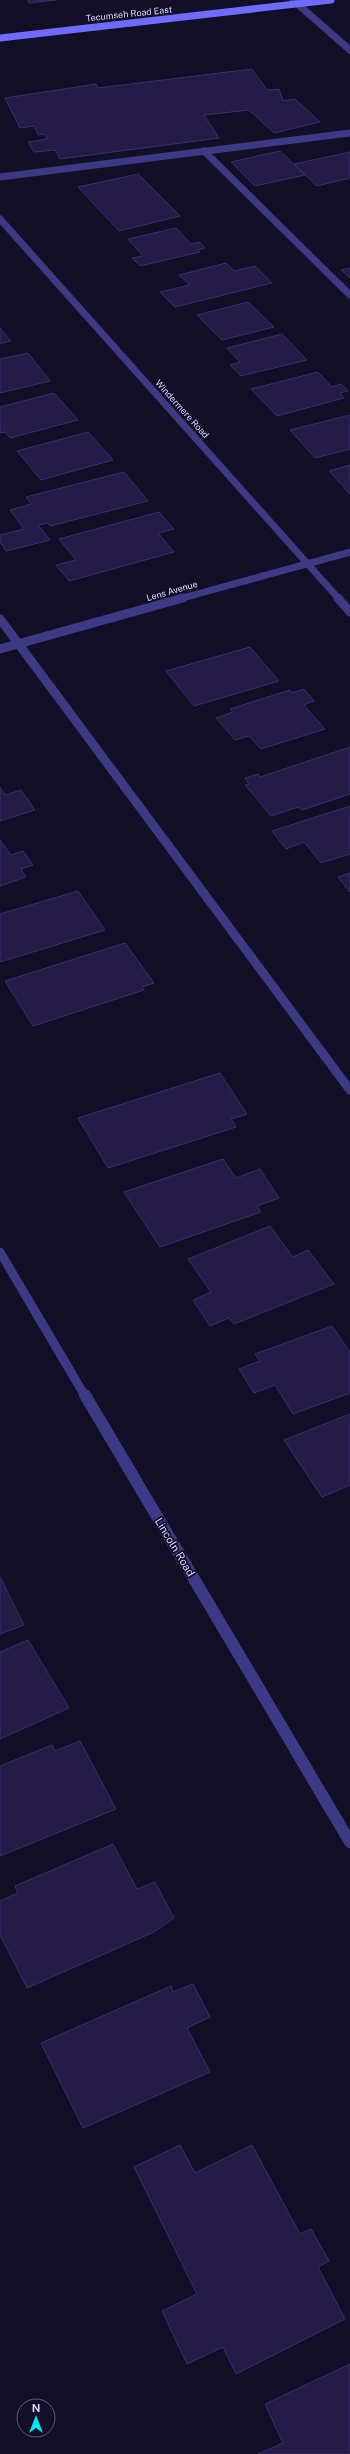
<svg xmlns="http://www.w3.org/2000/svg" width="350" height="2454" font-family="'Public Sans',sans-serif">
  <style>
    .building { fill: #241b47; stroke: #3b2d73 }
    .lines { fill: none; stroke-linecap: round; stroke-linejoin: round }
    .service-far1 { stroke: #3d3a85; stroke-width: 7 }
    .service { stroke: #3d3a85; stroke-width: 9 }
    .minor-far2 { stroke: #3d3a85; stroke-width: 7 }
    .minor-far1 { stroke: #3d3a85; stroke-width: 9 }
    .minor { stroke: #3d3a85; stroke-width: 12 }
    .secondary { stroke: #6f6bff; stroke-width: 7 }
    .labels { text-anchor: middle; stroke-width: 3.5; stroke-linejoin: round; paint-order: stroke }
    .far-street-label { font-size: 9px; fill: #d9d4ff; stroke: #130f26 }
    .street-label { font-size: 11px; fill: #d9d4ff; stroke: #130f26 }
  </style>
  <rect width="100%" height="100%" fill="#130f26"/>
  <!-- building -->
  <path class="building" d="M 28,0 L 56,0 L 29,3 Z
    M 252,69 L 267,90 L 279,89 L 283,101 L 295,99 L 320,122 L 274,133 L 249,110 L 204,115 L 219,138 L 60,159 L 55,150 L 34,152 L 28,142 L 47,139 L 45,134 L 38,135 L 34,126 L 20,128 L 5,98 L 96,84 L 98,88 Z
    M 280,151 L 305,175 L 255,186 L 231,162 Z
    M 350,152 L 350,178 L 317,186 L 294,164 Z
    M 138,174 L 180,216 L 119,231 L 78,187 Z
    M 176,228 L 191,244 L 200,242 L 205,248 L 197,250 L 200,252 L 140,266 L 132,258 L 143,256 L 128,239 Z
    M 226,263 L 234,271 L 255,266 L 272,283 L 175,307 L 160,292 L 190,285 L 179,275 Z
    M 350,268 L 350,278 L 341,270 Z
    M 248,302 L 274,327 L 222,340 L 197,315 Z
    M 0,328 L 11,341 L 0,344 Z
    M 282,334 L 307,360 L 241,376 L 230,365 L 240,362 L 227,348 Z
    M 28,353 L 50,381 L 0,393 L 0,359 Z
    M 318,372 L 332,387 L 341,384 L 348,391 L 340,393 L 344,398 L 277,416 L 251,389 Z
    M 54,393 L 78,420 L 10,438 L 5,432 L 0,433 L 0,407 Z
    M 350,415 L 350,449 L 315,458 L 290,430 Z
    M 88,432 L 113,460 L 41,480 L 17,451 Z
    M 350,465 L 350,494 L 329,471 Z
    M 124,472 L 148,501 L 50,526 L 48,523 L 38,525 L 50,540 L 6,551 L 0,542 L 0,535 L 24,529 L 10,510 L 31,504 L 26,497 Z
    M 159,512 L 174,529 L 158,533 L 174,552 L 69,581 L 56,565 L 76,560 L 59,539 Z
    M 250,647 L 279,681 L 194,706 L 166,671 Z
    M 304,689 L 314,701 L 304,705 L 325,729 L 261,749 L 249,736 L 235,740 L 216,718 L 233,712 L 230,709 L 290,690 L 292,693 Z
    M 350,747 L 350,794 L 302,810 L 298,807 L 271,816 L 245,785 L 249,784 L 245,778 L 258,774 L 260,777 Z
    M 0,787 L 5,795 L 21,790 L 35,810 L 0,821 Z
    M 350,806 L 350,854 L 321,863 L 304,842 L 286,849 L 272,831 Z
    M 0,840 L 11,855 L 23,851 L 33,865 L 21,869 L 26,877 L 0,886 Z
    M 350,873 L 350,892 L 338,877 Z
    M 78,891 L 105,930 L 0,962 L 0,914 Z
    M 125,943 L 154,983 L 142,987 L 144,990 L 33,1026 L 5,981 Z
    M 220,1073 L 247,1114 L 231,1119 L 236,1127 L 108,1168 L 78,1118 Z
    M 223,1159 L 236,1178 L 260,1169 L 279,1198 L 257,1206 L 261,1212 L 160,1247 L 124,1192 Z
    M 270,1226 L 293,1257 L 308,1250 L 334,1284 L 234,1324 L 229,1318 L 210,1326 L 193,1300 L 211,1292 L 188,1259 Z
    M 332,1326 L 350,1352 L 350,1393 L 293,1414 L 275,1385 L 254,1393 L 239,1369 L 260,1361 L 255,1354 Z
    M 350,1414 L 350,1485 L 322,1497 L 284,1440 Z
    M 0,1577 L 24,1625 L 0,1634 Z
    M 28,1640 L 69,1708 L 0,1739 L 0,1652 Z
    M 80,1741 L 116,1809 L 0,1856 L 0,1766 L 52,1745 L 55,1751 Z
    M 113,1844 L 137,1889 L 155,1882 L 174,1918 L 154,1932 L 27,1988 L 0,1935 L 0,1901 L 18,1893 L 15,1886 Z
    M 193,1984 L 210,2017 L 187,2028 L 210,2072 L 83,2128 L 41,2043 L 171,1986 L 173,1992 Z
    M 180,2145 L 195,2173 L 252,2145 L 300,2234 L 311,2229 L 329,2261 L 318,2267 L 345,2319 L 236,2374 L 223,2347 L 187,2364 L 162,2311 L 197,2294 L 134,2167 Z
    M 350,2364 L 350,2454 L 258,2454 L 283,2443 L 265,2404 Z"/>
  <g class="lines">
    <!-- service-far1 -->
    <path class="service-far1" d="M 204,151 L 350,295
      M 0,177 L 350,133"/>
    <!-- service -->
    <path class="service" d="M 0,619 L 350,1090"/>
    <!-- minor-far2 -->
    <path class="minor-far2" d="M 293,0 L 350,50
      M 0,219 L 339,599
      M 179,599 L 350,552"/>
    <!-- minor-far1 -->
    <path class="minor-far1" d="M 338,598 L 350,612
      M 0,649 L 183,598
      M 0,1252 L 85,1396"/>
    <!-- minor -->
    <path class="minor" d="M 85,1395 L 350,1842"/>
    <!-- secondary -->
    <path class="secondary" d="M 0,38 L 331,0"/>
  </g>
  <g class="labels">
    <!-- far-street labels -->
    <g class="far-street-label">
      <text transform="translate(129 14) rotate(-6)" y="3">Tecumseh Road East</text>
      <text transform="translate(182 409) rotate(48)" y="3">Windermere Road</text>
      <text transform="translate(172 591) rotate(-16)" y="3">Lens Avenue</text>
    </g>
    <!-- street labels -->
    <g class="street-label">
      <text transform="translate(175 1547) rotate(59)" y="4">Lincoln Road</text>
    </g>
  </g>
  <!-- north arrow -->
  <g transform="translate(36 2418)"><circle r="19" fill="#130f26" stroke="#625e7d"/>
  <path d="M0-3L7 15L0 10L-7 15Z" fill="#00e5ff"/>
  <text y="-6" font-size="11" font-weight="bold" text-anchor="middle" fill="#d9d4ff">N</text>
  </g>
</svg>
